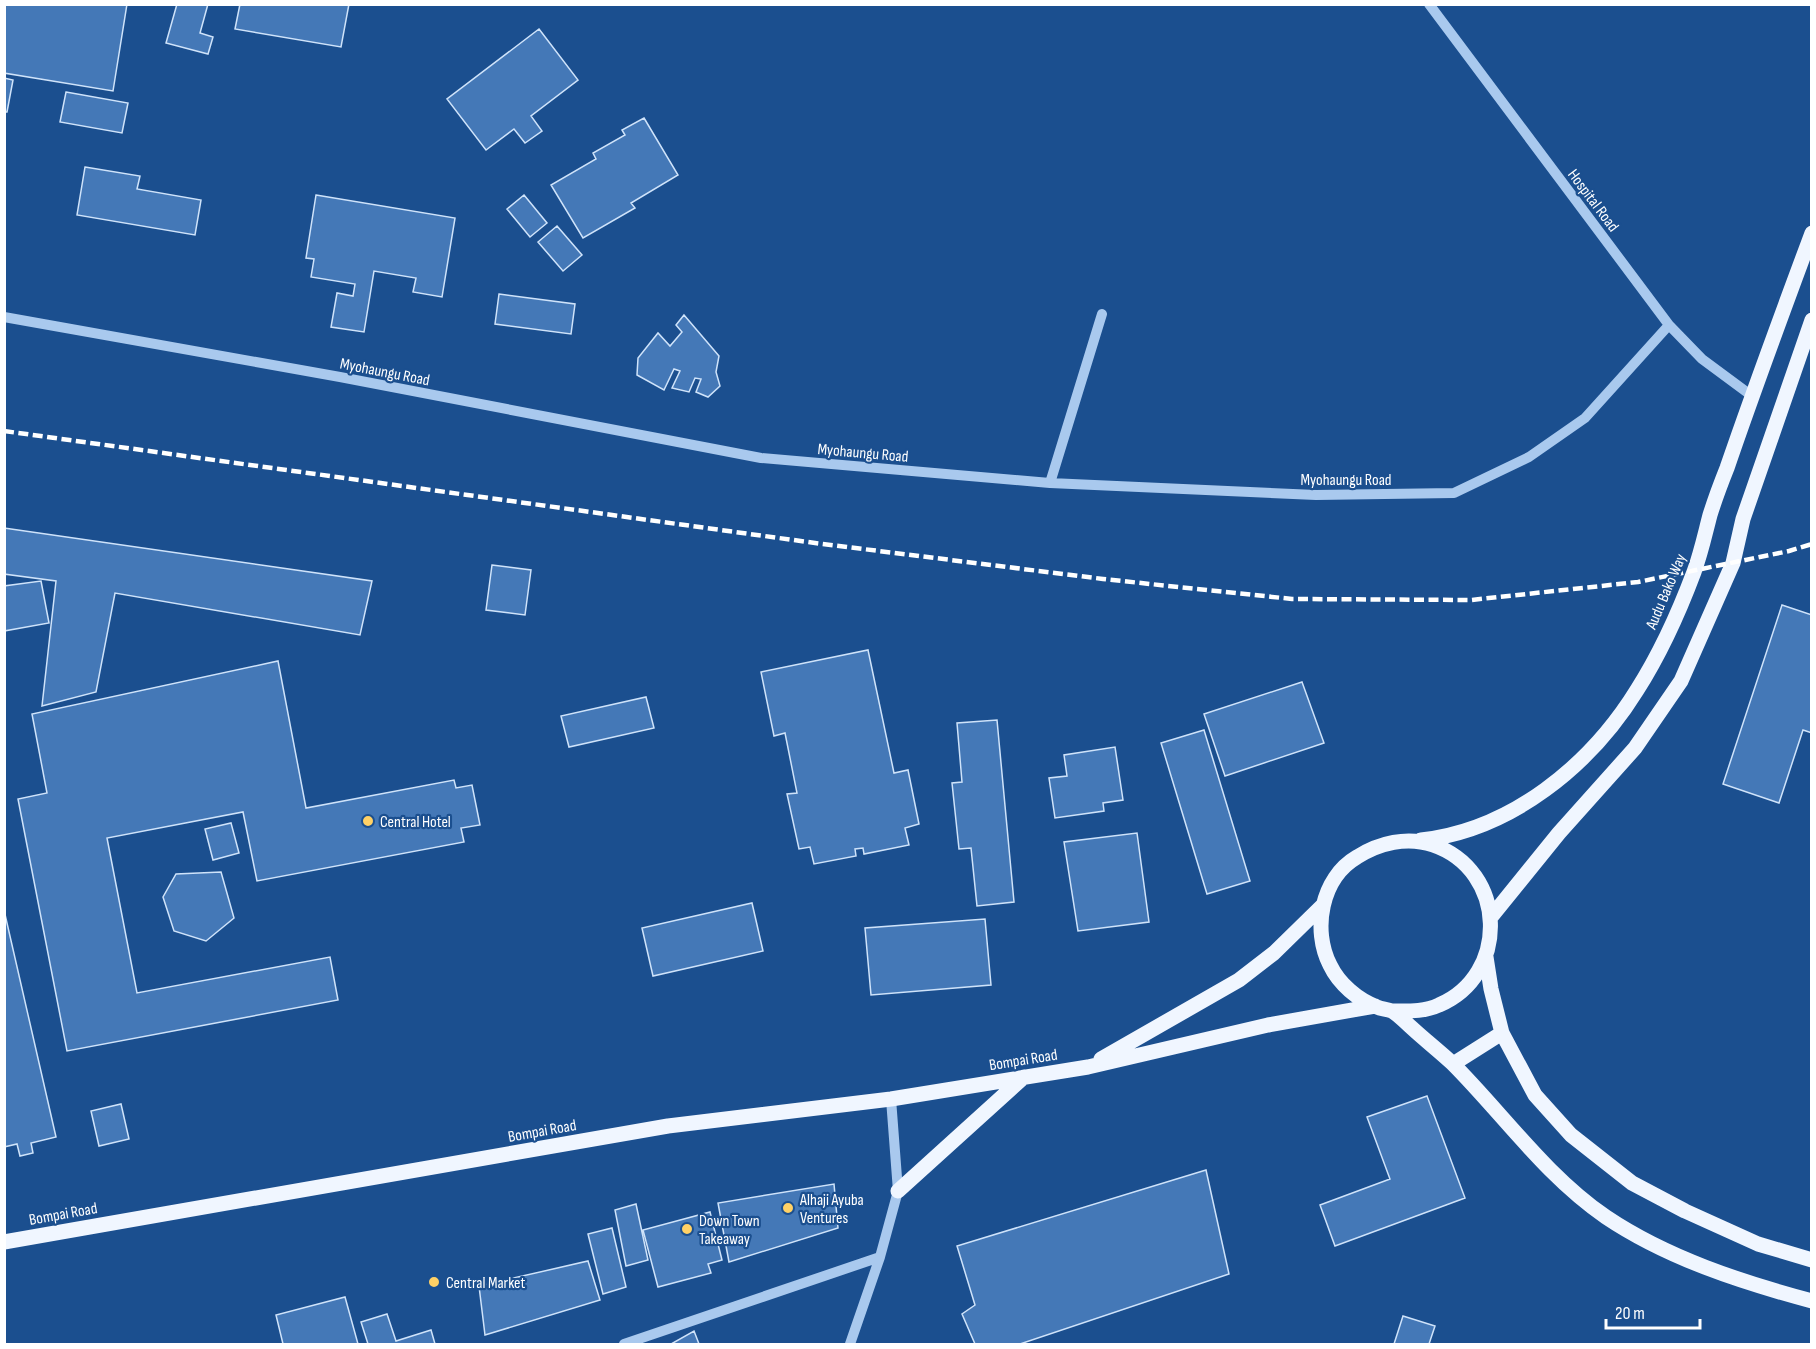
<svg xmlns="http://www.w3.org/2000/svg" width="1816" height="1349" font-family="'Sofia Sans Condensed',sans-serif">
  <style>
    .building { fill: #4478b7; stroke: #cfe3fa; stroke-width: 1.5 }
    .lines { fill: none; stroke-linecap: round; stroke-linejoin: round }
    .minor { stroke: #a9c9ee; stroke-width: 10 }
    .major { stroke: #f0f6ff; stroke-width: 15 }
    .rail { stroke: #fff; stroke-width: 4.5; stroke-dasharray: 10 4.5; stroke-linecap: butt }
    .poi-dot { fill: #ffd166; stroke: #1b4f8f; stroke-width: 2 }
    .labels { text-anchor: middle; stroke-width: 4.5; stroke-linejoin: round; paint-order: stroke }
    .street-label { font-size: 16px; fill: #fff; stroke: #1b4f8f }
    .poi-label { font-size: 16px; fill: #fff; stroke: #1b4f8f; text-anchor: start }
  </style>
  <rect width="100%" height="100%" fill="#1b4f8f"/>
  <!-- building -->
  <path class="building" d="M 4,4 L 127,4 L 113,91 L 4,73 Z
    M 177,4 L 208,4 L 200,33 L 213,37 L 208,54 L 166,43 Z
    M 240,4 L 349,4 L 341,47 L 235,29 Z
    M 539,29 L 578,80 L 531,116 L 542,131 L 525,143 L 514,129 L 486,150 L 447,99 Z
    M 4,78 L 13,80 L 7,112 L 4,112 Z
    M 66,92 L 128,103 L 122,133 L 60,122 Z
    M 644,118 L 678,175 L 631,203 L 635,208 L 583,238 L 551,185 L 596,159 L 593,153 L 625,135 L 622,130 Z
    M 85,167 L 140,176 L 137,189 L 201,200 L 195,235 L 77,215 Z
    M 316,195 L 455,218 L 442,297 L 413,292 L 416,278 L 374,271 L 364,332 L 331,327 L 337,293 L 353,296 L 355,284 L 311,277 L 314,259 L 306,258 Z
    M 524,195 L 547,223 L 530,237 L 507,209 Z
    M 557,226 L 582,255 L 563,271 L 538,242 Z
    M 499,294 L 575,304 L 571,334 L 495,324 Z
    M 684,315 L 719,356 L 716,372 L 720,386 L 708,397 L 696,392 L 701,379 L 695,378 L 689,392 L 672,388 L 680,371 L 674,369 L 664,390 L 637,375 L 638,358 L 658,333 L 670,346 L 682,332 L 676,325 Z
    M 4,528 L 372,581 L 360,635 L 115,593 L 96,692 L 42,706 L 56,581 L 4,574 Z
    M 492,565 L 531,570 L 525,615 L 486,610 Z
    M 41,581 L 49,623 L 4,631 L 4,586 Z
    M 1782,605 L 1812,615 L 1812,733 L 1803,730 L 1779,803 L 1723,784 Z
    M 868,650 L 894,773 L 908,770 L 919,824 L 905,828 L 909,845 L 864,854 L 863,848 L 855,849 L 856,856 L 814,864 L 810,847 L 799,849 L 787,794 L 797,793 L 785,733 L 774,736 L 761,672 Z
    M 278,661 L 306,808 L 454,780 L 456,788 L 472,785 L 480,825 L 461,828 L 464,842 L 257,881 L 243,812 L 107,838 L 137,993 L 330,957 L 338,1000 L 67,1051 L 18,799 L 47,793 L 32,714 Z
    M 1302,682 L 1324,743 L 1225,776 L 1204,714 Z
    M 646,697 L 654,728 L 569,747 L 561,716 Z
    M 997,720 L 1014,902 L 977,906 L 971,848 L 959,849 L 952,783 L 962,782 L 957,723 Z
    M 1204,730 L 1250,881 L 1207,894 L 1161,743 Z
    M 1115,747 L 1123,800 L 1103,803 L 1104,811 L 1055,818 L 1049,778 L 1067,776 L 1064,755 Z
    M 231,823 L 239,853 L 213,860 L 205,829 Z
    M 1137,833 L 1149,922 L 1078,931 L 1064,842 Z
    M 221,872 L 234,918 L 206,941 L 174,931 L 163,897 L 176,874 Z
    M 752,903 L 763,951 L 653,976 L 642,928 Z
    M 4,910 L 56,1137 L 31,1143 L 33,1153 L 20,1156 L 17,1144 L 4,1147 Z
    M 985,919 L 991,985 L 871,995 L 865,928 Z
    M 1427,1096 L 1465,1198 L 1335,1246 L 1320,1205 L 1390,1179 L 1367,1117 Z
    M 121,1104 L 129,1139 L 99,1146 L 91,1111 Z
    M 1206,1170 L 1229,1274 L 1020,1344 L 975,1344 L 962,1314 L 975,1305 L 957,1246 Z
    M 834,1184 L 838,1228 L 729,1262 L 718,1203 Z
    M 636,1204 L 648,1260 L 626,1266 L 615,1210 Z
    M 710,1212 L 722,1260 L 708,1264 L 711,1273 L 658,1287 L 643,1230 Z
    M 612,1228 L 626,1287 L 603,1294 L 588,1234 Z
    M 588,1261 L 600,1300 L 485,1335 L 479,1286 Z
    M 345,1297 L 358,1344 L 283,1344 L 276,1315 Z
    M 387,1314 L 396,1341 L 431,1330 L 435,1344 L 368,1344 L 361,1322 Z
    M 1403,1316 L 1435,1326 L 1429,1344 L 1394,1344 Z
    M 694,1331 L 699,1344 L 671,1344 Z"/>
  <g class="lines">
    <!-- minor -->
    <path class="minor" d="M 1429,4 L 1669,325 L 1702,359 L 1752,396
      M 4,317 L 340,377 L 761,458 L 1050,483 L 1316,495 L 1454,493 L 1529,457 L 1585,418 L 1669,325
      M 1050,483 L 1102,314
      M 624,1344 L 880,1257
      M 850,1344 L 880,1257 L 898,1191 L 891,1099"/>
    <!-- major -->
    <path class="major" d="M 1421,840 C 1511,830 1590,766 1637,690 C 1660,654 1679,612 1694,572 C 1701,553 1705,534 1710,515 C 1715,499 1721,483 1727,468 C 1754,389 1783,311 1812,233
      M 1491,917 L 1559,833 L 1635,748 L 1681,681 L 1733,563 L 1743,519 L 1812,320
      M 1486,957 L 1491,989 L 1502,1033 L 1535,1095 L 1571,1135 L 1632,1183 L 1685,1211 L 1758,1244 L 1812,1260
      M 1392,1011 C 1408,1011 1424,1012 1439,1005 C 1510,975 1507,870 1433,845 C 1407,836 1379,843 1357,857 C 1321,878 1312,930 1330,965 C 1339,984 1358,1000 1377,1007 C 1381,1009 1387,1009 1392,1011 C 1399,1015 1406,1023 1412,1028 C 1425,1040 1439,1051 1452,1063 C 1503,1114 1545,1175 1606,1217 C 1667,1258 1741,1282 1812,1301
      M 1101,1059 L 1239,980 L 1274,953 L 1322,906
      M 1453,1064 L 1502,1033
      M 898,1191 L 1024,1077
      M 4,1242 L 668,1126 L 891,1099 L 1088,1067 L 1268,1025 L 1375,1006"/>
    <!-- rail -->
    <path class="rail" d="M 4,431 L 815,543 L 1103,579 L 1292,599 L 1471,600 L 1638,582 L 1789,551 L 1812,544"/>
  </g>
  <!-- markers -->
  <g class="poi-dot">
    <circle cx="368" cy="821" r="6"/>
    <circle cx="788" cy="1208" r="6"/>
    <circle cx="687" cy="1229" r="6"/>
    <circle cx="434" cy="1282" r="6"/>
  </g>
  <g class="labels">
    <!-- street labels -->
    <g class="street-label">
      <text transform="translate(1594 200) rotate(53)" y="6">Hospital Road</text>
      <text transform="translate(385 371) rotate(11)" y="6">Myohaungu Road</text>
      <text transform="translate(863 452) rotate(5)" y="6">Myohaungu Road</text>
      <text x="1346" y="485">Myohaungu Road</text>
      <text transform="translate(1665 591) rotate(-67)" y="6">Audu Bako Way</text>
      <text transform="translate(1023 1059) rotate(-9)" y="6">Bompai Road</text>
      <text transform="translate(542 1130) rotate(-10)" y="6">Bompai Road</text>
      <text transform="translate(63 1213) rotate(-10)" y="6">Bompai Road</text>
    </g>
    <!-- poi labels -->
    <g class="poi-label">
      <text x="380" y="827">Central Hotel</text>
      <text x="800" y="1205">Alhaji Ayuba<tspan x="800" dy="18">Ventures</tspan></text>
      <text x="699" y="1226">Down Town<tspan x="699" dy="18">Takeaway</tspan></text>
      <text x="446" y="1288">Central Market</text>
    </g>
  </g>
  <!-- border -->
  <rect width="1816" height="1349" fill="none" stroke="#ffffff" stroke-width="12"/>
  <!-- scale -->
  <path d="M1606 1319v9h94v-9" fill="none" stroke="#ffffff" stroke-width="3"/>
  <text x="1615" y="1319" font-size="18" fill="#ffffff" stroke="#1b4f8f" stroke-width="4.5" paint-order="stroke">20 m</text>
</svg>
